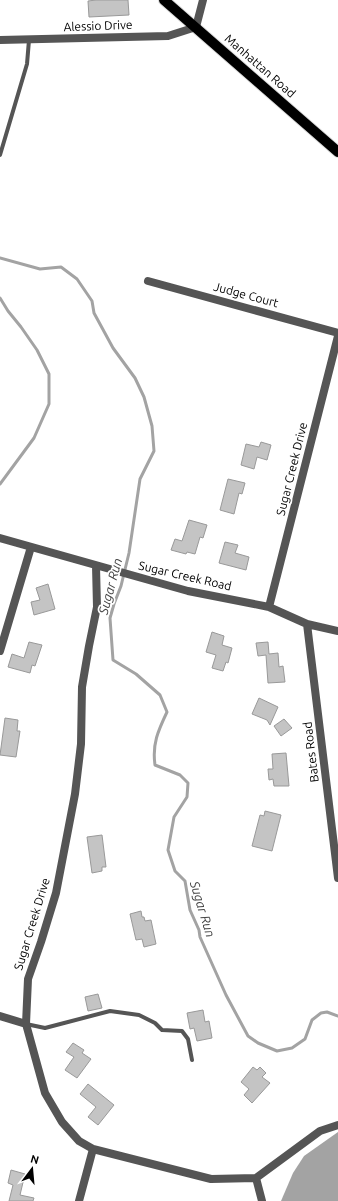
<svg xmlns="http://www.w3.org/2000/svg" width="338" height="1201" font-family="Ubuntu,sans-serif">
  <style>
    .water { fill: #a3a3a3 }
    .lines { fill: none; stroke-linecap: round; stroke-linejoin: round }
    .stream { stroke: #a3a3a3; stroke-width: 3 }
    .building { fill: #c4c4c4; stroke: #999 }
    .primary-casing { stroke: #dbdbdb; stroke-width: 12 }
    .service { stroke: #555; stroke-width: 4 }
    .minor { stroke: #555; stroke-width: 8 }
    .tertiary { stroke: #555; stroke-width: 8 }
    .primary { stroke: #000; stroke-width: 10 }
    .labels { text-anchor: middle; stroke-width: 3.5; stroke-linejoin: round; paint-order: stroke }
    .street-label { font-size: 12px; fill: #000; stroke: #fff }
    .water-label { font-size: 13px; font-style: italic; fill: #444; stroke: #fff }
  </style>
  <rect width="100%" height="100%" fill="#fff"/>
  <!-- water -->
  <path class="water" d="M 338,1132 L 338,1201 L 281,1201 L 293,1173 L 304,1156 Z"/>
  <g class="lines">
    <!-- stream -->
    <path class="stream" d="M 0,258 L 40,269 L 61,267 L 77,279 L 92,301 L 94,313 L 113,348 L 135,378 L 144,397 L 152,426 L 154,451 L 140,479 L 129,553 L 121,586 L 114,604 L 110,618 L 113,660 L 136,674 L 160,695 L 167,712 C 158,731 152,744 155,765 L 180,775 L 188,783 L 187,797 L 174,817 L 168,850 L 175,871 L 185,881 L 190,910 L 199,930 L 200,937 L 226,995 L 248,1036 L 258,1043 L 277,1051 L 292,1048 L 305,1039 L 312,1020 L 321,1013 L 327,1012 L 338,1016
      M 0,298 L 8,311 L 21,327 L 37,350 L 49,374 L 49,404 L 34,438 L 0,484"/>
  </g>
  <!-- building -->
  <path class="building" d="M 96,0 L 128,0 L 129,15 L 89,17 L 88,1 Z
    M 261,442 L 271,445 L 267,460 L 257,457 L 254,469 L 241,465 L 246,444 L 259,447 Z
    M 228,479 L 245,483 L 242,494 L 239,493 L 234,514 L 220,510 Z
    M 189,520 L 207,525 L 203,538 L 200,537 L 195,554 L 187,552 L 186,554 L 171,550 L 175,539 L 182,541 Z
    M 225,542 L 238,545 L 235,553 L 249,557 L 246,570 L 219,563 Z
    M 48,584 L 55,609 L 34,615 L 31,602 L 40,600 L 36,588 Z
    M 212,632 L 224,636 L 222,645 L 232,648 L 228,663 L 226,662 L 223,671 L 212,668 L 216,655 L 206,652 Z
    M 29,642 L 42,645 L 35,666 L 32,665 L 30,673 L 8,667 L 12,654 L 24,658 Z
    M 268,642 L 269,654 L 278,653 L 279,667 L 283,666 L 285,682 L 268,683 L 266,655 L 258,656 L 256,643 Z
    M 259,698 L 278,707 L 270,725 L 267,720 L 252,714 Z
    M 5,718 L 18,720 L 17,731 L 20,731 L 16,757 L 0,755 Z
    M 284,719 L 292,728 L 281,736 L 274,726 Z
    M 286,753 L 289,786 L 274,786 L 273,779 L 269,780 L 268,769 L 273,769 L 272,754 Z
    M 265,811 L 281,815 L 272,851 L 252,846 L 260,815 L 264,816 Z
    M 102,835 L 106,867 L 102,867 L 102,871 L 92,873 L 87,837 Z
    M 141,911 L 142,917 L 144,917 L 145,921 L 151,920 L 156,944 L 144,947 L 142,939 L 136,940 L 130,914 Z
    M 98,994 L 102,1008 L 88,1011 L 85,997 Z
    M 203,1010 L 205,1022 L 209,1021 L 212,1038 L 197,1041 L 194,1028 L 190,1029 L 187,1013 Z
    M 73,1043 L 84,1050 L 82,1053 L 91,1059 L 77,1078 L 65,1070 L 74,1057 L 66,1052 Z
    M 253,1067 L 257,1070 L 260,1067 L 266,1073 L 262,1077 L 270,1083 L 252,1103 L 244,1095 L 249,1089 L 241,1082 Z
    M 88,1084 L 114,1105 L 98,1125 L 88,1117 L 96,1107 L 80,1094 Z
    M 11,1170 L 25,1174 L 20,1195 L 34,1198 L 33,1201 L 9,1201 L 13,1185 L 8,1183 Z"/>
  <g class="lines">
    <defs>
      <path id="primary" d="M 164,0 L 338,152"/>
    </defs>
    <!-- primary casing -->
    <use href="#primary" class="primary-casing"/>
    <!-- service -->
    <path class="service" d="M 0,155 L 27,64 L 29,40
      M 26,1024 L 45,1028 L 110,1011 L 139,1015 L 155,1023 L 162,1030 L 182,1031 L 188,1039 L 192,1060"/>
    <!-- minor -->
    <path class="minor" d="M 0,40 L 168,36 L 196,27
      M 148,281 L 338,333
      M 0,538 L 188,591 L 269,607 L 307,624 L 338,631
      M 96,566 L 97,607 L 89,646 L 82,687 L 81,744 L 75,794 L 56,893 L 41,942 L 28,979 L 26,1024 L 45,1093 L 62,1122 L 79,1141 L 93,1149 L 211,1179 L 256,1178 L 320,1131 L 338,1125
      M 269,607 L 338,336
      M 307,624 L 338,878
      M 0,651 L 31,547
      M 0,1016 L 26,1024
      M 256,1178 L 262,1201
      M 79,1201 L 93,1149"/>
    <!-- tertiary -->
    <path class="tertiary" d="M 196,27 L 203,0"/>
    <!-- primary -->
    <use href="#primary" class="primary"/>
  </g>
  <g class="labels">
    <!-- street labels -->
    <g class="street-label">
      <text transform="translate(98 26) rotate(-2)" y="4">Alessio Drive</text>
      <text transform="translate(260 66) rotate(41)" y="4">Manhattan Road</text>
      <text transform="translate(246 295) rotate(15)" y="4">Judge Court</text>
      <text transform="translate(292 469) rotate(-76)" y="4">Sugar Creek Drive</text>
      <text transform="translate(185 576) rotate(13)" y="4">Sugar Creek Road</text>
      <text transform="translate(311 752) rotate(-97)" y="4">Bates Road</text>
      <text transform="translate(32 924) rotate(-73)" y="4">Sugar Creek Drive</text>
    </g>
    <!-- water labels -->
    <g class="water-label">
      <text transform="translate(110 586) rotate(-75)" y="5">Sugar Run</text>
      <text transform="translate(203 909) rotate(73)" y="5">Sugar Run</text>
    </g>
  </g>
  <!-- north arrow -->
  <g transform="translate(32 1169) rotate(16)" stroke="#ffffff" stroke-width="3" paint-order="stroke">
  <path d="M0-3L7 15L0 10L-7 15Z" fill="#000000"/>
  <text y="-6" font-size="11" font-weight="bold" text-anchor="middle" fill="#000000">N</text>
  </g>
</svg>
